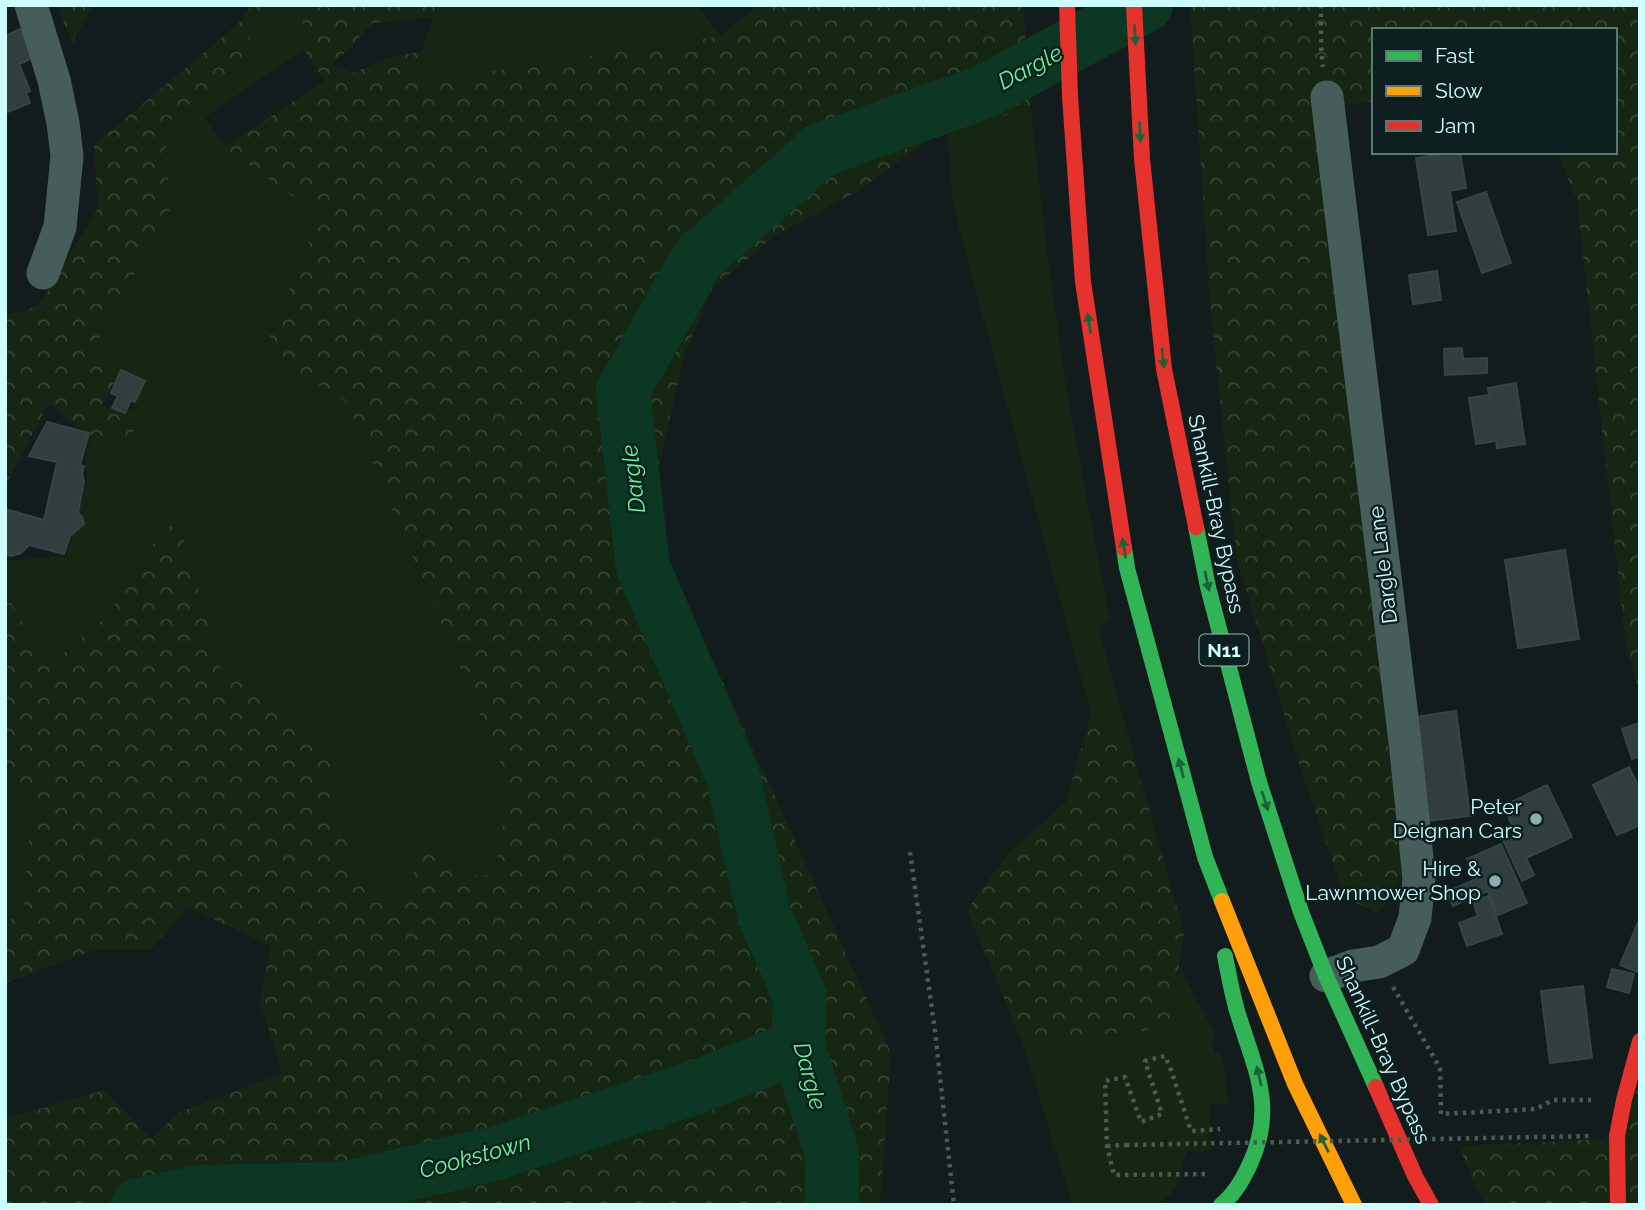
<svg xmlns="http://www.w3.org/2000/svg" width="1645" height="1210" font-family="Raleway,sans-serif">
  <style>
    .green { fill: #152712 }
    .forest { fill: url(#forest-crowns) }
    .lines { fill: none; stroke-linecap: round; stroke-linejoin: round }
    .river { stroke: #0c3823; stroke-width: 54 }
    .building { fill: #303e3e; stroke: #344546; stroke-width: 2 }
    .path { stroke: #475d50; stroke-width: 4.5; stroke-dasharray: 3.5 5; stroke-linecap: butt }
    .street { stroke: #475d5a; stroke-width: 33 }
    .fast { stroke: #30b455; stroke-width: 16 }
    .slow { stroke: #ff9f0a; stroke-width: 16 }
    .jam { stroke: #e5322d; stroke-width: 16 }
    .path-bridge { stroke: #475d50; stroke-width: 4.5; stroke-dasharray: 3.5 5; stroke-linecap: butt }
    .oneway { fill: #1d6238 }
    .poi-dot { fill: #8caeae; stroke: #0e1f20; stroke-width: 2.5 }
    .labels { text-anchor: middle; stroke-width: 5; stroke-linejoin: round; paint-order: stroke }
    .shield { fill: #0e1f20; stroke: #94babb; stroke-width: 2 }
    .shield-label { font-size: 19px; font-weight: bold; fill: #cefdfd }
    .street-label { font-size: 21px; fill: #cefdfd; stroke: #0e1f20 }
    .poi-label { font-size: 21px; fill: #cefdfd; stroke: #0e1f20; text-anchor: end }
    .water-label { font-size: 23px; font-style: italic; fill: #61f894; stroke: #0e1f20 }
  </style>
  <defs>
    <pattern id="forest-crowns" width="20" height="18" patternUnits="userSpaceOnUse" patternTransform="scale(1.75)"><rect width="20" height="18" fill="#152712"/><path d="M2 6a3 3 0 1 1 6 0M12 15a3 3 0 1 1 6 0" fill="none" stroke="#364735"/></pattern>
  </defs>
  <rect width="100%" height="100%" fill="#121c1c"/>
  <!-- green -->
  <path class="green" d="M 267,5 L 302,5 L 304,50 L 205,117 L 224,147 L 320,216 L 263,353 L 346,401 L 510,785 L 494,875 L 464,876 L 393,906 L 369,901 L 331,804 L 333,755 L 265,693 L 222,671 L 178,519 L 125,575 L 112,612 L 47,666 L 6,596 L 5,561 L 66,556 L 87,481 L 85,457 L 91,436 L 135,446 L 132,410 L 145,381 L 121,370 L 96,344 L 171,208 L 164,125 L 239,65 L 252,32 Z
    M 437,5 L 697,5 L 721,36 L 421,83 L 422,51 Z
    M 1031,111 L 1048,260 L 1066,388 L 1110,621 L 1098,627 L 1134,756 L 1091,714 L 959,229 L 952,197 L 947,126 Z
    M 5,776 L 33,799 L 23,908 L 5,925 Z
    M 1180,967 L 1214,1033 L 1215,1038 L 1211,1040 L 1215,1053 L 1221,1052 L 1224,1063 L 1228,1103 L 1210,1105 L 1211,1151 L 1187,1152 L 1182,1164 L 1182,1177 L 1169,1196 L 1157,1205 L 1073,1205 L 1021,1039 L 1140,1032 L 1173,1009 Z"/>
  <!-- forest -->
  <path class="forest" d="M 57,5 L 94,5 L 72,43 Z
    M 252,5 L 267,5 L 252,32 L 239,65 L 164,125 L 171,208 L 96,344 L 121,370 L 102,405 L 115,411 L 132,410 L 135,447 L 91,436 L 48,404 L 5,487 L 5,316 L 38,306 L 98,208 L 94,145 L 240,22 Z
    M 302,5 L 437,5 L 433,17 L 372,23 L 351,47 L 332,64 L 353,73 L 388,58 L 422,51 L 421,82 L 721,36 L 758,5 L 1023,5 L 1031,111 L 947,126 L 858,191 L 774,236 L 713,288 L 684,355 L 658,469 L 672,591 L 721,677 L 891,1053 L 880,1205 L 5,1205 L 5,1119 L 105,1090 L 151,1139 L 179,1112 L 282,1074 L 260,1001 L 271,946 L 187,907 L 151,949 L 97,949 L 5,983 L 5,925 L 23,908 L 33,799 L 5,776 L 5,588 L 7,596 L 48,666 L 112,612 L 125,575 L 178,518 L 222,671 L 265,693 L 333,755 L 331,804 L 369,901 L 393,906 L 430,845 L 464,876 L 494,875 L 510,785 L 346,401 L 263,353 L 320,216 L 224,147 L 325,81 L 304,50 Z
    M 1190,5 L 1640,5 L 1640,695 L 1626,647 L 1577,200 L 1557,152 L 1615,152 L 1615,30 L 1374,30 L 1374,101 L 1316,109 L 1403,877 L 1378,913 L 1345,898 L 1302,773 L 1237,560 L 1210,303 Z
    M 1091,714 L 1134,756 L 1184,932 L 1173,1008 L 1174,1016 L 1159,1027 L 1140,1032 L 1021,1039 L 967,910 L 1008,854 L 1066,802 Z
    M 1640,1085 L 1640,1205 L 1486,1205 L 1476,1188 L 1459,1146 L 1605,1139 Z"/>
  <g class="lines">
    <!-- river -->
    <path class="river" d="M 138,1205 L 201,1192 L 343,1189 L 497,1153 L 699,1086 L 798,1047
      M 832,1205 L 832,1153 L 798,1047 L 800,996 L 764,914 L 733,777 L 643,567 L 623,391 L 698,258 L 821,150 L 984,92 L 1146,5"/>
  </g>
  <!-- building -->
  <path class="building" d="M 20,29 L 33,58 L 19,64 L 30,91 L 26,93 L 30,103 L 5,113 L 5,36 Z
    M 1452,152 L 1460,152 L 1466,188 L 1450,191 L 1456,231 L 1428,235 L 1416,158 Z
    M 1486,192 L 1511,263 L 1482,273 L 1457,202 Z
    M 1437,271 L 1441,300 L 1413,304 L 1409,275 Z
    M 1462,348 L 1463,359 L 1487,358 L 1487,373 L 1445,375 L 1444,349 Z
    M 121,370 L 145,381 L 135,402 L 131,400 L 125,413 L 112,408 L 118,396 L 111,393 Z
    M 1516,383 L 1525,444 L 1497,448 L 1496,441 L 1476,444 L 1469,398 L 1489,395 L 1488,388 Z
    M 47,422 L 89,433 L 80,465 L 84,466 L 82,474 L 84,481 L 78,513 L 82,517 L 84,524 L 70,536 L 64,554 L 29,545 L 21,553 L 11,556 L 5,554 L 5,509 L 44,520 L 57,462 L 29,456 Z
    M 1565,550 L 1579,639 L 1518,648 L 1505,560 Z
    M 1456,711 L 1470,816 L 1429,821 L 1415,717 Z
    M 1640,723 L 1640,756 L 1632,759 L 1622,729 Z
    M 1629,767 L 1640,789 L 1640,825 L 1617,835 L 1593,785 Z
    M 1547,785 L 1572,837 L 1526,858 L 1534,875 L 1522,881 L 1503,840 L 1516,833 L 1503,806 Z
    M 1501,844 L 1527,903 L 1498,915 L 1488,891 L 1453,906 L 1447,892 L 1476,879 L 1467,859 Z
    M 1489,896 L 1502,934 L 1467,946 L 1459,923 L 1478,916 L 1473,901 Z
    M 1640,918 L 1640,973 L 1620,965 Z
    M 1612,969 L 1634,974 L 1629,993 L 1607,987 Z
    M 1583,986 L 1592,1058 L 1550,1063 L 1541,991 Z"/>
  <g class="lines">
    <!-- path -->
    <path class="path" d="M 1321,5 L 1321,46 L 1323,67
      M 910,852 L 935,1031 L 954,1205
      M 1393,987 L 1440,1068 L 1441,1114 L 1536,1109 L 1553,1100 L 1591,1100
      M 1107,1146 L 1126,1145
      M 1205,1174 L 1114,1175 L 1107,1146 L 1105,1081 L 1125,1077 L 1141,1122 L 1162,1114 L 1145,1061 L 1165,1056 L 1171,1070 L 1191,1131 L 1220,1129"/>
    <!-- street -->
    <path class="street" d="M 31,5 L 54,80 L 63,123 L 67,156 L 60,227 L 43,273
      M 1326,976 L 1353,966 L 1379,962 L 1403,950 L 1415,918 L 1419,878 L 1405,742 L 1327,97"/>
    <!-- fast -->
    <path class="fast" d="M 1196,527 L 1208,587 L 1259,782 L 1301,912 L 1326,976 L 1376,1087
      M 1124,548 L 1127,568 L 1205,857 L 1222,901
      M 1221,1205 C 1234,1195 1242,1181 1249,1166 C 1277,1108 1255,1070 1238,1014 C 1232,995 1229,976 1225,956"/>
    <!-- slow -->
    <path class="slow" d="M 1222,901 L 1295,1084 L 1354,1205"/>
    <!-- jam -->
    <path class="jam" d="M 1067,5 L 1070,96 L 1083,282 L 1124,548
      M 1134,5 L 1142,159 L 1164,369 L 1196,527
      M 1376,1087 L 1415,1176 L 1431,1205
      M 1618,1205 L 1617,1136 L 1624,1100 L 1640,1041"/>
    <!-- path-bridge -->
    <path class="path-bridge" d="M 1126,1145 L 1591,1136"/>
  </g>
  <!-- one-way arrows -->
  <defs><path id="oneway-solid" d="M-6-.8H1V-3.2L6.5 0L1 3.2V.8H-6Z" transform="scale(1.75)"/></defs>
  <g class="oneway">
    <use href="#oneway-solid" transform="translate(1135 35) rotate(87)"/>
    <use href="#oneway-solid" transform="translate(1140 132) rotate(87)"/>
    <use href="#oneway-solid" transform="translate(1089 323) rotate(-99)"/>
    <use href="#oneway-solid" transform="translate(1163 358) rotate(84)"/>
    <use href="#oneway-solid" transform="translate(1124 548) rotate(-99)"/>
    <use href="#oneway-solid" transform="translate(1207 581) rotate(78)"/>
    <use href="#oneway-solid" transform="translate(1181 768) rotate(-105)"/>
    <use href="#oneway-solid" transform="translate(1265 801) rotate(72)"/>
    <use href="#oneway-solid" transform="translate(1259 1076) rotate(-103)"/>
    <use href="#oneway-solid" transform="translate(1324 1143) rotate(-116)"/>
  </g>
  <!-- markers -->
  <g class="poi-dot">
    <circle cx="1536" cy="819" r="7"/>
    <circle cx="1495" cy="881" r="7"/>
  </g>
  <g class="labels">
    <!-- shield labels -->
    <rect class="shield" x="1199.5" y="634.5" width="49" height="31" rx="5"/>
    <g class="shield-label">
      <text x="1224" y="657">N11</text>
    </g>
    <!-- street labels -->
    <g class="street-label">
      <text transform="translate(1216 514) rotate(78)" y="7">Shankill-Bray Bypass</text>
      <text transform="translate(1383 565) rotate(-97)" y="7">Dargle Lane</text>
      <text transform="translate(1383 1050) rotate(66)" y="7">Shankill-Bray Bypass</text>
    </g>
    <!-- poi labels -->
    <g class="poi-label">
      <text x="1522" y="814">Peter<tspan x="1522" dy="24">Deignan Cars</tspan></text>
      <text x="1481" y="876">Hire &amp;<tspan x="1481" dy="24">Lawnmower Shop</tspan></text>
    </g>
    <!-- water labels -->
    <g class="water-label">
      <text transform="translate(1030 67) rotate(-28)" y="8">Dargle</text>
      <text transform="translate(633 479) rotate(-97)" y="8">Dargle</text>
      <text transform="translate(810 1076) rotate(75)" y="8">Dargle</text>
      <text transform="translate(475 1156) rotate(-15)" y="8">Cookstown</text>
    </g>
  </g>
  <!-- border -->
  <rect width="1645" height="1210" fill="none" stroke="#cefdfd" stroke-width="14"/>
  <!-- legend -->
  <rect x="1372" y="28" width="245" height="126" fill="#0e1f20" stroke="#5b7878" stroke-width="2"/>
  <rect x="1386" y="51" width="35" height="10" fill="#30b455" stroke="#5b7878" stroke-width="2"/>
  <text x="1435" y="63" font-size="21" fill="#cefdfd">Fast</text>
  <rect x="1386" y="86" width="35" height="10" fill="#ff9f0a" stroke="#5b7878" stroke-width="2"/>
  <text x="1435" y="98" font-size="21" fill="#cefdfd">Slow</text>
  <rect x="1386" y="121" width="35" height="10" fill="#e5322d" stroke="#5b7878" stroke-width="2"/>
  <text x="1435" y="133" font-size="21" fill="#cefdfd">Jam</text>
</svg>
